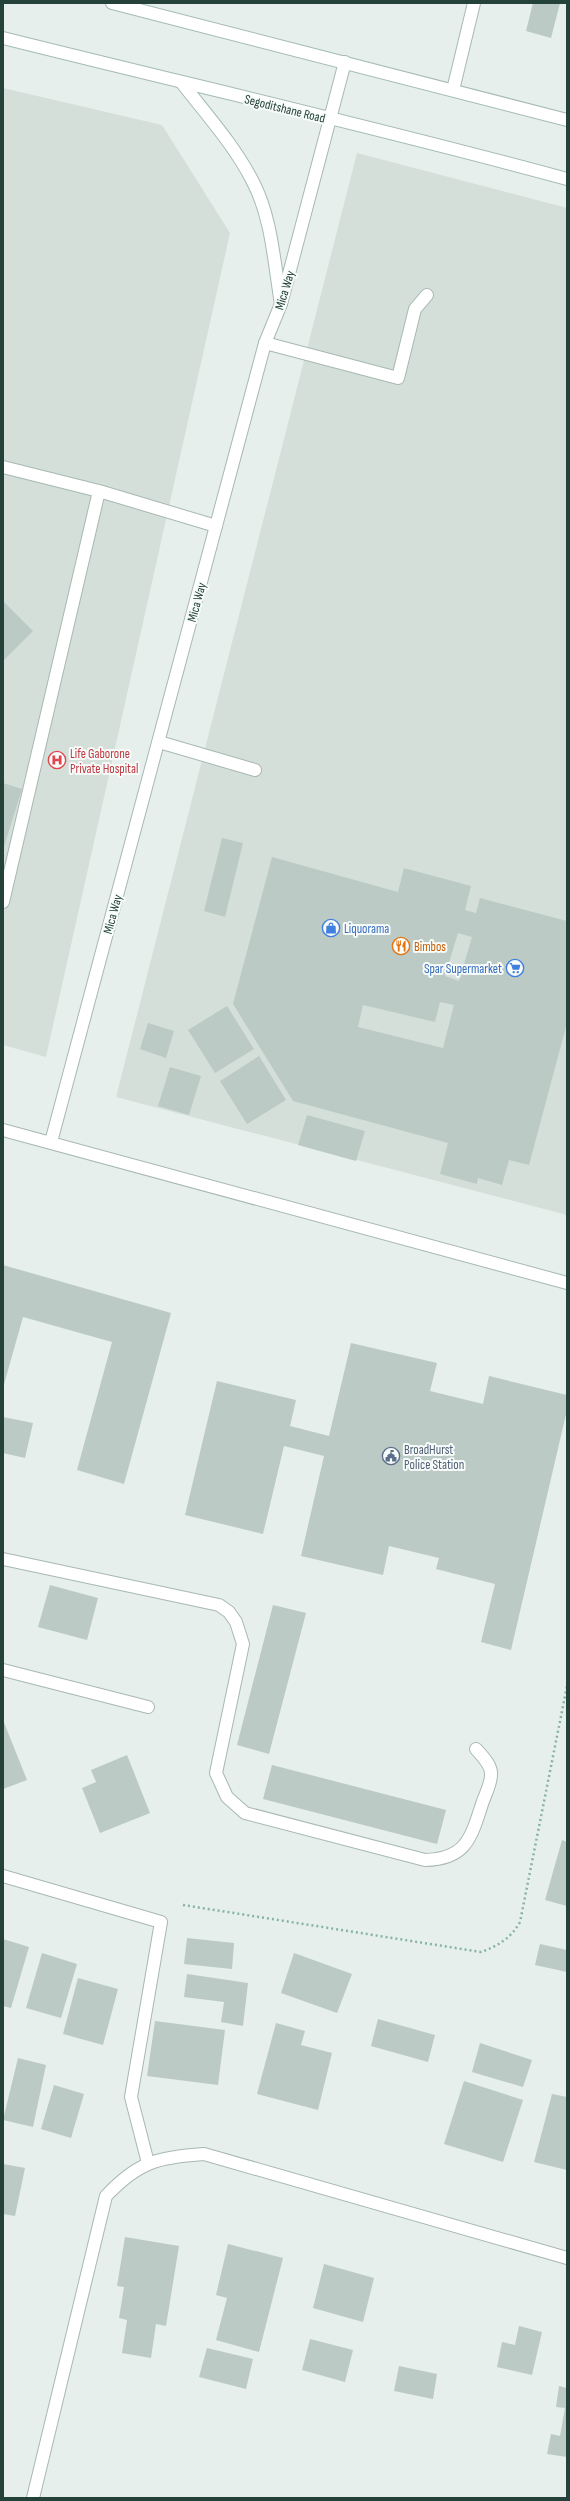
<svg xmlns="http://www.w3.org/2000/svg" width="570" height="2501" font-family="'Sofia Sans Condensed',sans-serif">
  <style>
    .built { fill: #d4dfda }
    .building { fill: #bbcac4; fill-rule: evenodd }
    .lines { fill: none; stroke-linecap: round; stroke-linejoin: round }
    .lane-casing { stroke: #a8b8b2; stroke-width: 14 }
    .street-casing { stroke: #a8b8b2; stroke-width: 14 }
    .secondary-casing { stroke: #a4bbb3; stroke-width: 14 }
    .path { stroke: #86b3a5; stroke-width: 2.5; stroke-dasharray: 2 3; stroke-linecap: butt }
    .lane { stroke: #fff; stroke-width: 12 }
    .street { stroke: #fff; stroke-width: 12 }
    .secondary { stroke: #fff; stroke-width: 12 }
    .labels { text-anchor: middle; stroke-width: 4; stroke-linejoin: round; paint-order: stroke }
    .street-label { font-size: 13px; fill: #24423a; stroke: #f7fbf9 }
    .health-label { font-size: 13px; fill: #be3a42; stroke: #f7fbf9; text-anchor: start }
    .shop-label { font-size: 13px; fill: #366cbe; stroke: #f7fbf9; text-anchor: start }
    .food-label { font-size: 13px; fill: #c56008; stroke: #f7fbf9; text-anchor: start }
    .service-label { font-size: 13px; fill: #4e5e75; stroke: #f7fbf9; text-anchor: start }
  </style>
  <rect width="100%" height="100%" fill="#e6efeb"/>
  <!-- built -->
  <path class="built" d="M 3,88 L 162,125 L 230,233 L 46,1057 L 3,1045 Z
    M 357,153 L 567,208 L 567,1215 L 116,1097 Z"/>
  <!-- building -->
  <path class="building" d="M 533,3 L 560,3 L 551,38 L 526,31 Z
    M 3,601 L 33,631 L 3,661 Z
    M 3,783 L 22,789 L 3,850 Z
    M 222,838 L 243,843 L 225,917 L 204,911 Z
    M 272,857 L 398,892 L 404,868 L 471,886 L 465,910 L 476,913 L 480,898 L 567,921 L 567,1023 L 529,1165 L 509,1160 L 502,1185 L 478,1178 L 477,1184 L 440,1174 L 448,1143 L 293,1101 L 233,1004 ZM 458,933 L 472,937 L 459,981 L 445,976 ZM 440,1002 L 454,1005 L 443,1048 L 358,1027 L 363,1005 L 435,1022 Z
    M 227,1006 L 254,1049 L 215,1073 L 188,1030 Z
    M 148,1023 L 174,1031 L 166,1058 L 140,1049 Z
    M 259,1056 L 286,1100 L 247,1124 L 220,1081 Z
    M 170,1067 L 201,1076 L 189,1115 L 158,1106 Z
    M 307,1115 L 365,1131 L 356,1161 L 298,1145 Z
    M 3,1265 L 171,1313 L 124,1484 L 77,1470 L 112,1342 L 23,1317 L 3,1388 Z
    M 351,1343 L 437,1363 L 430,1391 L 483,1404 L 489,1376 L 567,1395 L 567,1410 L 511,1650 L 481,1642 L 495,1584 L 436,1569 L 439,1558 L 389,1546 L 383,1575 L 301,1556 L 324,1456 L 284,1446 L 263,1534 L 185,1515 L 217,1381 L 296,1400 L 290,1426 L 329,1436 Z
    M 3,1417 L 33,1423 L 25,1458 L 3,1453 Z
    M 50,1585 L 98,1598 L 87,1640 L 38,1627 Z
    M 273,1605 L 306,1613 L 269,1754 L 237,1745 Z
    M 3,1720 L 27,1780 L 3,1789 Z
    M 127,1755 L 150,1813 L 100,1833 L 82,1788 L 96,1782 L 91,1770 Z
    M 272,1765 L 446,1810 L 437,1844 L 263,1799 Z
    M 562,1840 L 567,1842 L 567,1906 L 545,1900 Z
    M 187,1938 L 234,1943 L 232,1969 L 184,1964 Z
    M 3,1939 L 29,1947 L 11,2008 L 3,2006 Z
    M 540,1944 L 567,1950 L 567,1972 L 535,1965 Z
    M 42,1953 L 77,1964 L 61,2018 L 26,2008 Z
    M 294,1953 L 352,1974 L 337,2013 L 281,1993 Z
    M 187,1974 L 248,1983 L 243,2026 L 221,2022 L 224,2002 L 184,1997 Z
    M 78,1978 L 118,1989 L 103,2045 L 63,2034 Z
    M 378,2019 L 435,2035 L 428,2062 L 371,2046 Z
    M 155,2021 L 225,2030 L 218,2085 L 147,2076 Z
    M 276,2023 L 305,2031 L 301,2045 L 332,2053 L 318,2110 L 257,2094 Z
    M 480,2043 L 532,2060 L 523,2087 L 472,2072 Z
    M 18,2058 L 46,2065 L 33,2127 L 3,2120 Z
    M 464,2081 L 523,2100 L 503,2162 L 444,2144 Z
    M 54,2085 L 84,2094 L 71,2138 L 41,2129 Z
    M 552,2094 L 567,2097 L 567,2170 L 534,2162 Z
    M 3,2164 L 25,2168 L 15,2216 L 3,2214 Z
    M 125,2237 L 179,2246 L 166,2326 L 156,2324 L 151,2358 L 122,2353 L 127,2320 L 119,2318 L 124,2287 L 117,2286 Z
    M 228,2244 L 283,2258 L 259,2352 L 216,2340 L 227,2298 L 216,2295 Z
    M 324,2264 L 374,2278 L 363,2322 L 313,2308 Z
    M 519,2326 L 542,2332 L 532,2375 L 497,2367 L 502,2342 L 515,2345 Z
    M 310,2339 L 353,2350 L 345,2382 L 302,2370 Z
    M 207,2348 L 253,2359 L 246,2389 L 199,2377 Z
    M 399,2366 L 437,2374 L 433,2399 L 394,2391 Z
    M 559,2386 L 567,2388 L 567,2457 L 547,2454 L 551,2434 L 560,2436 L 565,2408 L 556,2407 Z"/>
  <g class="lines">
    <defs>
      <path id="lane" d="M 265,343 L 398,378 L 415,309 L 427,295
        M 3,467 L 99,491 L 216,526
        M 159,742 L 255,770
        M 3,902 L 99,491
        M 3,1559 L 219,1605 L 229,1612 L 236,1622 L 243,1644 L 216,1773 L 227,1797 L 245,1813 L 425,1860 C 466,1859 471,1838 482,1804 C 485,1795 491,1784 491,1775 C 492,1765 482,1756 476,1749
        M 3,1876 L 161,1922 L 131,2097 L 148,2163"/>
      <path id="street" d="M 453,90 L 474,3
        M 3,1130 L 567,1283
        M 51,1142 L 265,343 L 281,304 L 345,62
        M 3,1670 L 148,1707
        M 33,2498 L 106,2196 C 138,2162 158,2157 204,2154 L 567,2258"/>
      <path id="secondary" d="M 112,3 L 567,120
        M 3,38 C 191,85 380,128 567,179
        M 182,83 C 206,114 234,145 252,180 C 272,217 274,263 281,304"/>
    </defs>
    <!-- lane casing -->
    <use href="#lane" class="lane-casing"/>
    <!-- street casing -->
    <use href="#street" class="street-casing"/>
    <!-- secondary casing -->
    <use href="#secondary" class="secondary-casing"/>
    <!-- path -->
    <path class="path" d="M 183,1905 L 481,1952 C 498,1946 511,1938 520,1922 L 567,1686"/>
    <!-- lane -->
    <use href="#lane" class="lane"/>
    <!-- street -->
    <use href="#street" class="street"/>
    <!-- secondary -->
    <use href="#secondary" class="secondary"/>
  </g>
  <!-- icons -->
  <defs>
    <symbol id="hospital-ring" viewBox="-11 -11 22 22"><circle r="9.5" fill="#f7fbf9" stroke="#e0444e" stroke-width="1.5"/><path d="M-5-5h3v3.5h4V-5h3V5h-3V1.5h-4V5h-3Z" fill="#e0444e"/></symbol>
    <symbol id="shop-ring" viewBox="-11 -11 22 22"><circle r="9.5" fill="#f7fbf9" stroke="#3f7fe0" stroke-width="1.5"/><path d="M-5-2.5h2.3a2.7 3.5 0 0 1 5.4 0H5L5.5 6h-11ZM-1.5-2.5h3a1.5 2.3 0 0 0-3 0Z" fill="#3f7fe0"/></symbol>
    <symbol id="restaurant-ring" viewBox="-11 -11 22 22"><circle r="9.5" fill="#f7fbf9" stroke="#e8710a" stroke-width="1.5"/><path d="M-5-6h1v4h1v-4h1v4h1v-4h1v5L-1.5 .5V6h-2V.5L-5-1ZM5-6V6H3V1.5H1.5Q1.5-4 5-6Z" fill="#e8710a"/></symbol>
    <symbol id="supermarket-ring" viewBox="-11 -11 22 22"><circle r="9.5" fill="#f7fbf9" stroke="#3f7fe0" stroke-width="1.5"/><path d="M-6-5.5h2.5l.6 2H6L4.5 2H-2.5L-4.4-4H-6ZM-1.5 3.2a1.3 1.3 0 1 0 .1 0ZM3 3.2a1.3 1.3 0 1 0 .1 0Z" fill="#3f7fe0"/></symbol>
    <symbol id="civic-ring" viewBox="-11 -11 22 22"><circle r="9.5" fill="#f7fbf9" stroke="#5c6f8a" stroke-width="1.5"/><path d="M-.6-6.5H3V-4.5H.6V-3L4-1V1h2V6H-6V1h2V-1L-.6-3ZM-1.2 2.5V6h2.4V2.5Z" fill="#5c6f8a"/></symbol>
  </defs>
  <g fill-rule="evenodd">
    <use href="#hospital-ring" x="47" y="750" width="20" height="20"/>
    <use href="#shop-ring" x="321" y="918" width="20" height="20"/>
    <use href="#restaurant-ring" x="391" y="936" width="20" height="20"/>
    <use href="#supermarket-ring" x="505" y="958" width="20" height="20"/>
    <use href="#civic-ring" x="381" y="1446" width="20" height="20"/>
  </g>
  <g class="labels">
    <!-- street labels -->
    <g class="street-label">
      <text transform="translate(285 108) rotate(14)" y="5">Segoditshane Road</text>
      <text transform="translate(284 290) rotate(-73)" y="5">Mica Way</text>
      <text transform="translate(196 602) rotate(-75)" y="5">Mica Way</text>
      <text transform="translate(112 914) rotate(-75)" y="5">Mica Way</text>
    </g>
    <!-- health labels -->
    <g class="health-label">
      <text x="70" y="758">Life Gaborone<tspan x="70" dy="15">Private Hospital</tspan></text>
    </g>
    <!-- shop labels -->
    <g class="shop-label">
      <text x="344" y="933">Liquorama</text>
      <text x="502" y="973" text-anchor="end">Spar Supermarket</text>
    </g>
    <!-- food labels -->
    <g class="food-label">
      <text x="414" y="951">Bimbos</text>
    </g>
    <!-- service labels -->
    <g class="service-label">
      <text x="404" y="1454">BroadHurst<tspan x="404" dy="15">Police Station</tspan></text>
    </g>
  </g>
  <!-- border -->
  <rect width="570" height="2501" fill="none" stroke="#24423a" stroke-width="8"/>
</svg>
